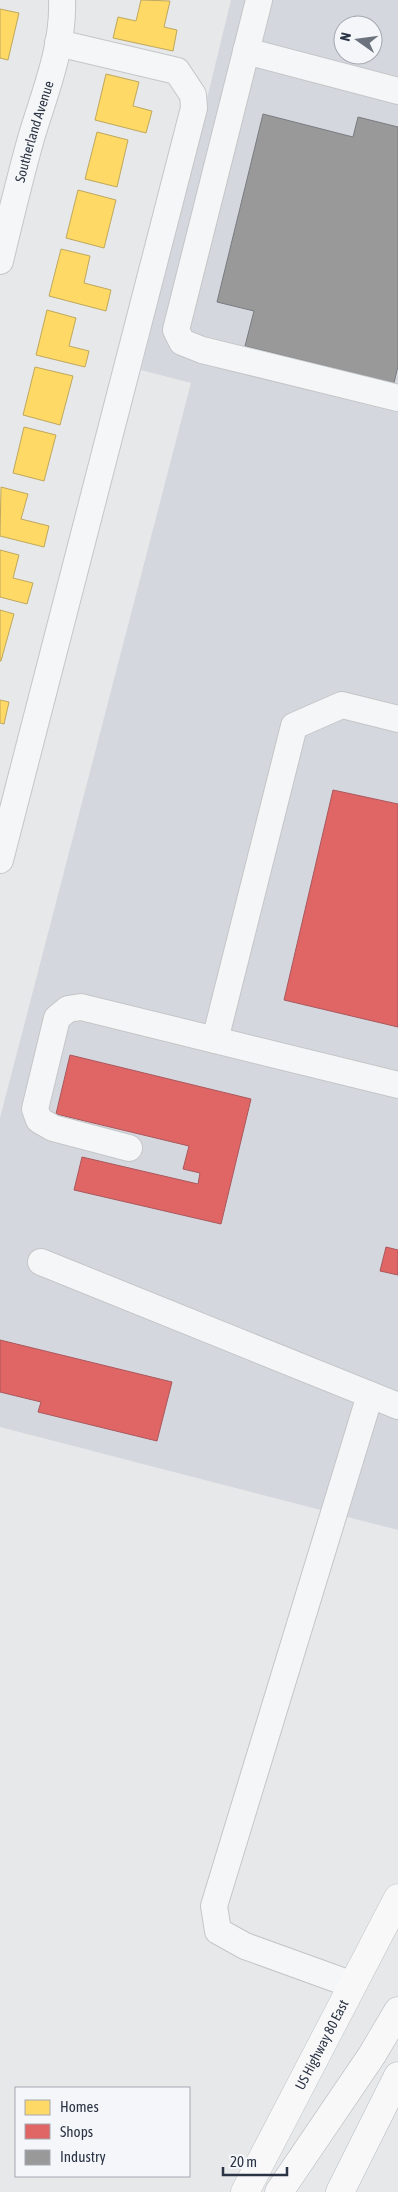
<svg xmlns="http://www.w3.org/2000/svg" width="398" height="2192" font-family="'Asap Condensed',sans-serif">
  <style>
    .built { fill: #d4d7dd; fill-rule: evenodd }
    .homes { fill: #ffd966; stroke: #bfa85c }
    .shops { fill: #e06666; stroke: #aa575c }
    .industry { fill: #999; stroke: #787b80 }
    .lines { fill: none; stroke-linecap: round; stroke-linejoin: round }
    .minor-casing { stroke: #c4c6c8; stroke-width: 28 }
    .major-casing { stroke: #c2c5c8; stroke-width: 29 }
    .highway-casing { stroke: #b8bbbf; stroke-width: 29 }
    .minor { stroke: #f5f6f7; stroke-width: 26 }
    .major { stroke: #f8f8f8; stroke-width: 28 }
    .highway { stroke: #f8f8f8; stroke-width: 28 }
    .labels { text-anchor: middle; stroke-width: 5; stroke-linejoin: round; paint-order: stroke }
    .street-label { font-size: 14px; fill: #2b3445; stroke: #f4f6f9 }
  </style>
  <rect width="100%" height="100%" fill="#e6e8ea"/>
  <!-- built -->
  <path class="built" d="M 231,0 L 398,0 L 398,1530 L 0,1427 L 0,1118 L 191,383 L 141,370 ZM 343,25 L 373,25 L 373,55 L 343,55 Z"/>
  <!-- homes -->
  <path class="homes" d="M 141,0 L 170,1 L 164,27 L 177,30 L 173,51 L 113,38 L 118,17 L 136,21 Z
    M 0,9 L 19,13 L 8,60 L 0,58 Z
    M 106,74 L 139,82 L 133,106 L 152,111 L 146,133 L 95,120 Z
    M 97,132 L 128,140 L 117,187 L 85,179 Z
    M 78,190 L 116,200 L 104,248 L 66,238 Z
    M 61,249 L 90,256 L 84,283 L 111,290 L 106,311 L 49,296 Z
    M 47,310 L 76,318 L 69,346 L 89,351 L 85,367 L 36,355 Z
    M 35,367 L 73,376 L 60,425 L 23,415 Z
    M 24,427 L 56,435 L 44,481 L 13,473 Z
    M 1,487 L 28,494 L 21,519 L 49,526 L 44,547 L 0,536 Z
    M 0,550 L 19,555 L 13,578 L 33,583 L 27,604 L 0,597 Z
    M 0,610 L 14,614 L 1,661 L 0,661 Z
    M 0,700 L 9,702 L 4,724 L 0,723 Z"/>
  <!-- shops -->
  <path class="shops" d="M 333,790 L 398,804 L 398,1027 L 284,1000 Z
    M 70,1055 L 251,1099 L 221,1224 L 74,1190 L 82,1157 L 198,1184 L 200,1173 L 183,1169 L 189,1146 L 56,1114 Z
    M 386,1247 L 398,1250 L 398,1275 L 380,1271 Z
    M 0,1340 L 172,1382 L 157,1441 L 38,1412 L 41,1402 L 0,1392 Z"/>
  <!-- industry -->
  <path class="industry" d="M 263,114 L 353,137 L 358,117 L 398,127 L 398,366 L 394,383 L 245,346 L 254,311 L 217,302 Z"/>
  <g class="lines">
    <defs>
      <g id="minor">
        <path d="M 259,0 L 176,330 L 182,342 L 202,350 L 398,398"/>
        <path d="M 246,51 L 398,91"/>
        <path id="s1" d="M 0,261 C 10,219 20,177 32,135 C 45,92 64,46 62,0"/>
        <path d="M 0,860 L 194,108 L 193,95 L 177,71 L 58,43"/>
        <path d="M 215,1040 L 294,726 L 342,705 L 398,719"/>
        <path d="M 129,1148 L 53,1128 L 39,1120 L 35,1109 L 57,1018 L 68,1009 L 81,1007 L 398,1085"/>
        <path d="M 41,1262 L 398,1406"/>
        <path d="M 353,1985 L 245,1946 L 218,1931 L 214,1906 L 370,1395"/>
      </g>
      <g id="major">
        <path id="s2" d="M 245,2192 L 398,1898"/>
      </g>
      <path id="highway" d="M 279,2192 L 372,2055 L 398,2011
        M 340,2192 L 398,2076"/>
    </defs>
    <!-- minor casing -->
    <use href="#minor" class="minor-casing"/>
    <!-- major casing -->
    <use href="#major" class="major-casing"/>
    <!-- highway casing -->
    <use href="#highway" class="highway-casing"/>
    <!-- minor -->
    <use href="#minor" class="minor"/>
    <!-- major -->
    <use href="#major" class="major"/>
    <!-- highway -->
    <use href="#highway" class="highway"/>
  </g>
  <g class="labels">
    <!-- street labels -->
    <g class="street-label">
      <text dy="5" stroke="none"><textPath href="#s1" startOffset="134">Southerland Avenue</textPath></text>
      <text dy="5" stroke="none"><textPath href="#s2" startOffset="166">US Highway 80 East</textPath></text>
    </g>
  </g>
  <!-- legend -->
  <rect x="15" y="2087" width="175" height="90" fill="#f4f6f9" stroke="#a4a8b1"/>
  <rect x="25" y="2100" width="25" height="15" fill="#ffd966" stroke="#a4a8b1"/>
  <text x="60" y="2112" font-size="15" fill="#2b3445">Homes</text>
  <rect x="25" y="2124" width="25" height="15" fill="#e06666" stroke="#a4a8b1"/>
  <text x="60" y="2137" font-size="15" fill="#2b3445">Shops</text>
  <rect x="25" y="2150" width="25" height="15" fill="#999999" stroke="#a4a8b1"/>
  <text x="60" y="2162" font-size="15" fill="#2b3445">Industry</text>
  <!-- north arrow -->
  <g transform="translate(358 40) rotate(284)"><circle r="24" fill="#f4f6f9" stroke="#a4a8b1"/>
  <path d="M0-4L9 19L0 12L-9 19Z" fill="#6c737f"/>
  <text y="-8" font-size="14" font-weight="bold" text-anchor="middle" fill="#2b3445">N</text>
  </g>
  <!-- scale -->
  <path d="M223 2167v8h64v-8" fill="none" stroke="#2b3445" stroke-width="2.5"/>
  <text x="230" y="2167" font-size="15" fill="#2b3445" stroke="#f4f6f9" stroke-width="4" paint-order="stroke">20 m</text>
</svg>
